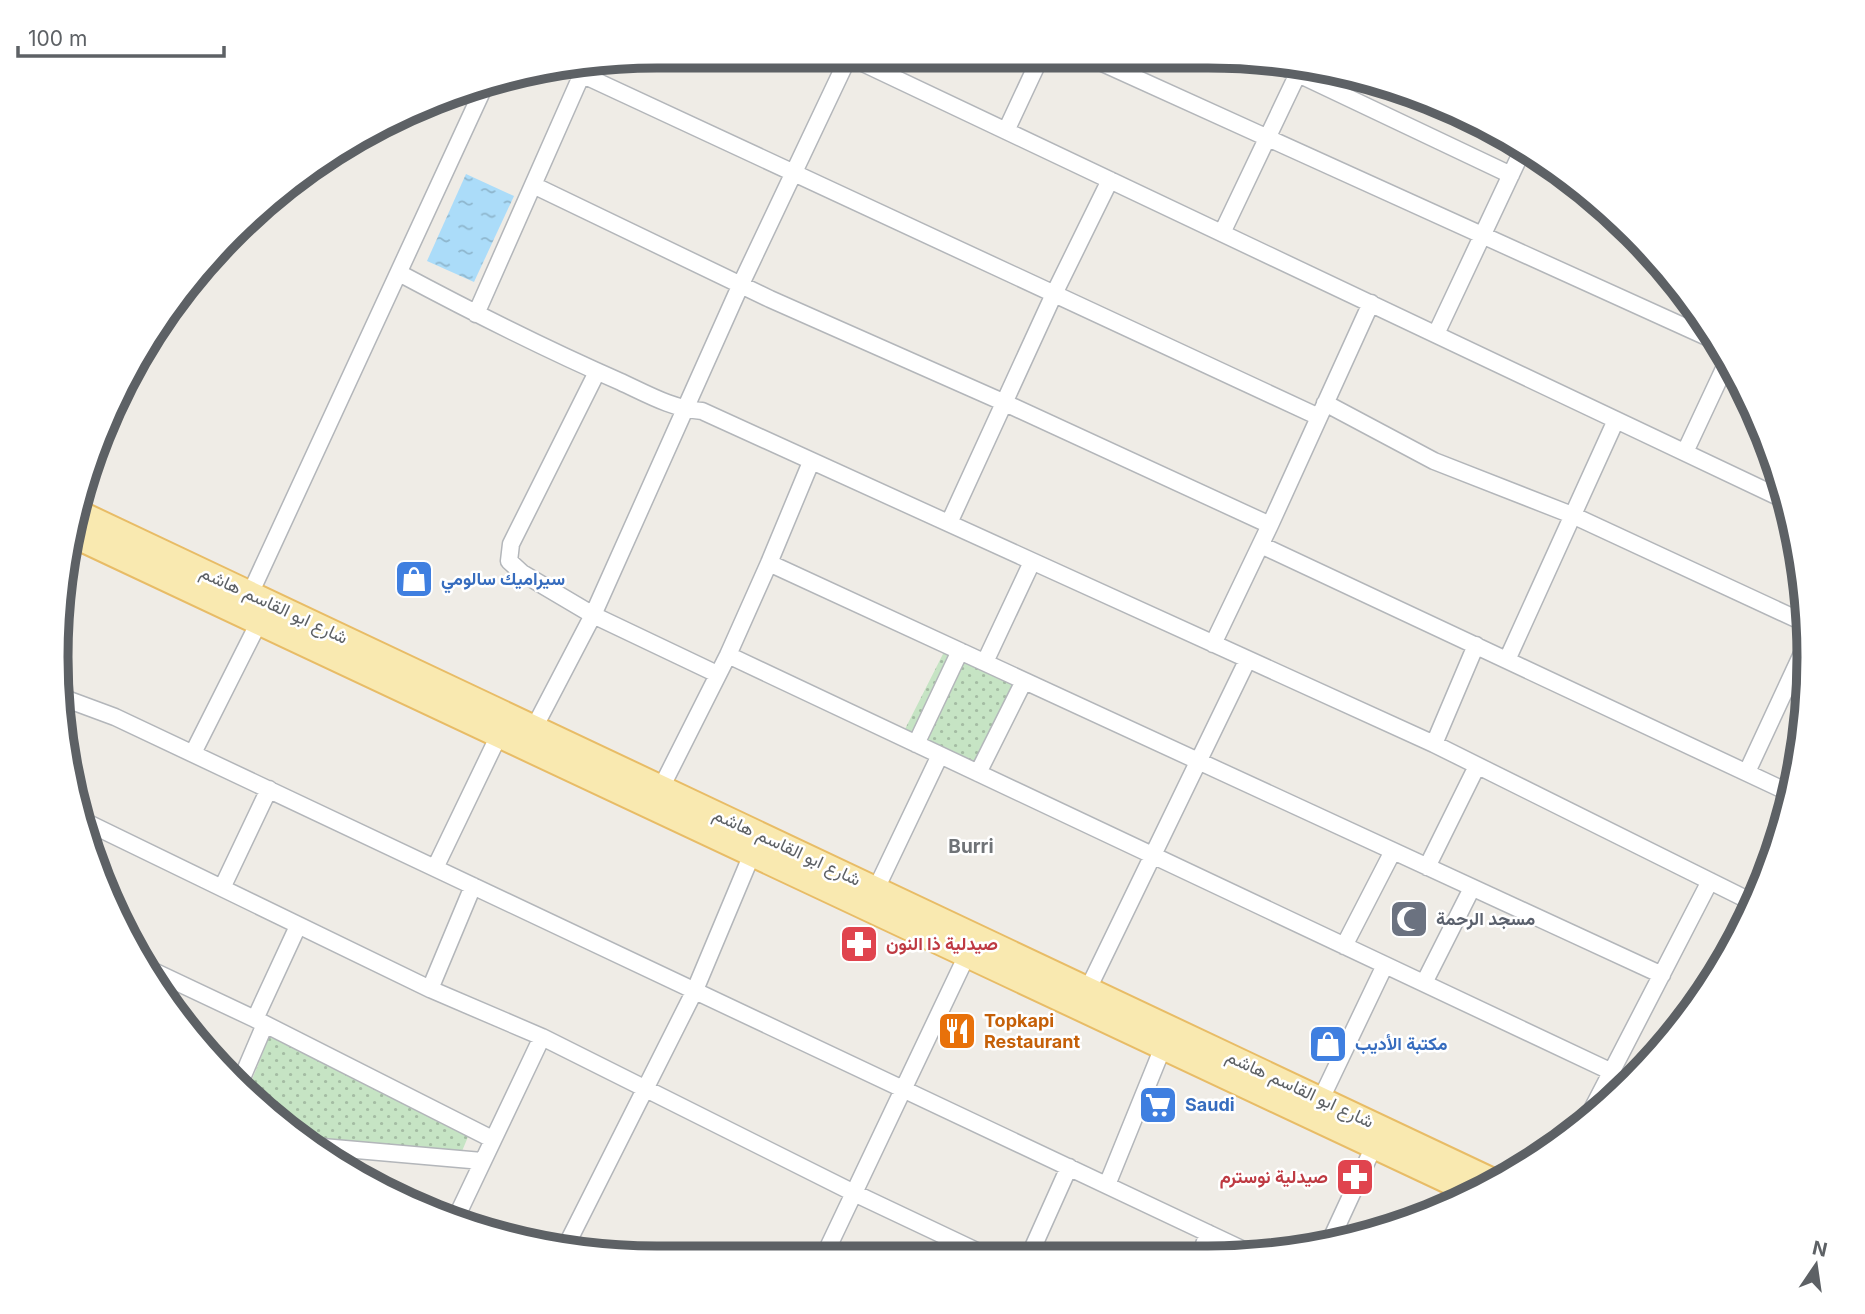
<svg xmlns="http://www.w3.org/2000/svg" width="1865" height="1314" font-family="Inter,Vazirmatn,sans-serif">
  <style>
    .park { fill: url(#park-dots) }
    .water { fill: url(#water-ripples) }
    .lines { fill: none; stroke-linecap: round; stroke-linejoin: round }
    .minor-casing { stroke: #b3b6ba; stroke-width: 19 }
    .primary-casing { stroke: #e8bc66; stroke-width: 28 }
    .minor { stroke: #fff; stroke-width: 16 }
    .primary { stroke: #f9e9b0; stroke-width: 24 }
    .labels { text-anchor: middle; stroke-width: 5; stroke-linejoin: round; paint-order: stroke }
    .shop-label { font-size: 18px; font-weight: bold; fill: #366cbe; stroke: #fff; text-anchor: start }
    .street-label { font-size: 18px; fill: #5d6165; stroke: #fff }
    .worship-label { font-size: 18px; font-weight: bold; fill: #5b616d; stroke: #fff; text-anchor: start }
    .health-label { font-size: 18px; font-weight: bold; fill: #be3a42; stroke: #fff; text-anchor: start }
    .food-label { font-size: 18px; font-weight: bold; fill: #c56008; stroke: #fff; text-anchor: start }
    .neighbourhood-label { font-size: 19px; font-weight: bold; fill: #6f7377; stroke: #fff }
    .rim { fill: none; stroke: #5d6165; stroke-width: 9 }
  </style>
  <defs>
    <pattern id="park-dots" width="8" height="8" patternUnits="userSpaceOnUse" patternTransform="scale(1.75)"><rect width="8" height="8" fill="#c6e4c4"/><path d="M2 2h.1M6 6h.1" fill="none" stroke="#a4bca3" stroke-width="1.8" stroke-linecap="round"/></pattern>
    <pattern id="water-ripples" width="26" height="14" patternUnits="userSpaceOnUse" patternTransform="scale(1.75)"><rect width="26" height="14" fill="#abdcf9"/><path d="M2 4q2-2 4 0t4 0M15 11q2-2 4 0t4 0" fill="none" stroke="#8eb6cd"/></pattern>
  </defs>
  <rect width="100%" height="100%" fill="#efece6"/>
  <!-- park -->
  <path class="park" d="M 945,650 L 1017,685 L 975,773 L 902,735 Z
    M 270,1035 L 470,1132 L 460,1156 L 302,1141 L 291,1134 L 247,1092 Z"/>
  <!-- water -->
  <path class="water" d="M 466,174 L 514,196 L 474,282 L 427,261 Z"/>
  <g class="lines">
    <defs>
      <path id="minor" d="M 848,56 L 1785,500
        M 1087,56 L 1718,342
        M 1275,63 L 1511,175
        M 568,68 L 1319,417
        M 1006,131 L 1041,56
        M 533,185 L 770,299 L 1005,403 L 1270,525
        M 1222,233 L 1302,65
        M 399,273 C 472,312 545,349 621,382 C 647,394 673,409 702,411 L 1434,744 L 1754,903
        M 476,314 L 582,74
        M 1436,334 L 1523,149
        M 597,372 L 511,544 L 509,561 L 522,573 L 593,615 L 717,674
        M 1325,403 L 1434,461 L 1572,515 L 1805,623
        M 1685,452 L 1729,358
        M 949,523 L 1054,294 L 1110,180
        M 1261,545 L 1792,794
        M 769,563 L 1662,975
        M 250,594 L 486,83
        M 1213,644 L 1270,525 L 1371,303
        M 728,655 L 1612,1072
        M 1507,660 L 1616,420
        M 985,662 L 1032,562
        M 61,697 L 115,717 L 1250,1253
        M 534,728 L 593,615 L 741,284 L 849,56
        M 916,744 L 960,651
        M 1434,744 L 1476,645
        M 193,753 L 259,622
        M 1747,772 L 1806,645
        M 978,773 L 1024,681
        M 661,788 L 728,655 L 769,563 L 811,462
        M 88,823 L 430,989 L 542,1037 L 854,1193 L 985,1255
        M 1427,867 L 1477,766
        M 435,868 L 499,735
        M 222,888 L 269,789
        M 876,889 L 940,755
        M 1344,946 L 1393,851
        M 149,969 L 255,1019 L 492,1139
        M 1424,983 L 1472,888
        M 430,989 L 473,886
        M 1088,989 L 1247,661
        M 255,1019 L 298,926
        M 239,1085 L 265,1024
        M 1321,1099 L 1385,965
        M 1586,1121 L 1710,881
        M 311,1146 L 482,1161
        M 1107,1185 L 1163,1047
        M 455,1220 L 542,1037
        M 1331,1239 L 1374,1146
        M 565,1248 L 695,990 L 752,854
        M 1201,1253 L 1208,1233
        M 1030,1254 L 1069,1167
        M 824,1256 L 967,955"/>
      <path id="primary" d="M 79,513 L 1495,1182
        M 73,535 L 1476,1194"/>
    </defs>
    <!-- minor casing -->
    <use href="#minor" class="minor-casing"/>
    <!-- primary casing -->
    <use href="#primary" class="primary-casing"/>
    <!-- minor -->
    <use href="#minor" class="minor"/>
    <!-- primary -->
    <use href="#primary" class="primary"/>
  </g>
  <!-- icons -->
  <defs>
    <symbol id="shop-square" viewBox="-11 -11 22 22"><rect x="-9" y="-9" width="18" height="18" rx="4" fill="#3f7fe0" stroke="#fff"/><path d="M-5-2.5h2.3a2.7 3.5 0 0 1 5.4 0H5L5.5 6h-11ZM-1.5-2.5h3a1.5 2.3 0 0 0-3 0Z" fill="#fff"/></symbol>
    <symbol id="mosque-square" viewBox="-11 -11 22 22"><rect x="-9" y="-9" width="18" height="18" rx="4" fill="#6b7280" stroke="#fff"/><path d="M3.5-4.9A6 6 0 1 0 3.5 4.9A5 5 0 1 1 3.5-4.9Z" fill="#fff"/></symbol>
    <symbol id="pharmacy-square" viewBox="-11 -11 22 22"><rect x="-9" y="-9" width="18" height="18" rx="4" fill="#e0444e" stroke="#fff"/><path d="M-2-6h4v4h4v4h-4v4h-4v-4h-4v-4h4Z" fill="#fff"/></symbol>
    <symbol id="restaurant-square" viewBox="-11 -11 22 22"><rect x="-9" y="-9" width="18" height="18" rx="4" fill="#e8710a" stroke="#fff"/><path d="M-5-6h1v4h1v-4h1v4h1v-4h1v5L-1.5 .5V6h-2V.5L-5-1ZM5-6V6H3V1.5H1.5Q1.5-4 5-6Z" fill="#fff"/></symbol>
    <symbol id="supermarket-square" viewBox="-11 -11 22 22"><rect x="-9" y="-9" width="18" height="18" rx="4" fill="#3f7fe0" stroke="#fff"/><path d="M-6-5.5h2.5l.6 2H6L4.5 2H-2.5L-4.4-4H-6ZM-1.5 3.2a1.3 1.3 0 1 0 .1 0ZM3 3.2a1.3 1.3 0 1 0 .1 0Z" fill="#fff"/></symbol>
  </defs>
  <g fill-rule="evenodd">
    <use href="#shop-square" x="392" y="557" width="44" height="44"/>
    <use href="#mosque-square" x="1387" y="897" width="44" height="44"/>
    <use href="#pharmacy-square" x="837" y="922" width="44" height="44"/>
    <use href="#restaurant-square" x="935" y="1009" width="44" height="44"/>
    <use href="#shop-square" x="1306" y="1022" width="44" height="44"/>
    <use href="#supermarket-square" x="1136" y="1083" width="44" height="44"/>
    <use href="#pharmacy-square" x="1333" y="1155" width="44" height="44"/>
  </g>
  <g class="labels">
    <!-- shop labels -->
    <g class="shop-label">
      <text x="441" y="585">سيراميك سالومي</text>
      <text x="1355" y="1050">مكتبة الأديب</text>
      <text x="1185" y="1111">Saudi</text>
    </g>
    <!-- street labels -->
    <g class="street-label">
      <text transform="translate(274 605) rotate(25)" y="6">شارع ابو القاسم هاشم</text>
      <text transform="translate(787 847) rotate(25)" y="6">شارع ابو القاسم هاشم</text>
      <text transform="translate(1300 1089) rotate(25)" y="6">شارع ابو القاسم هاشم</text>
    </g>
    <!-- worship labels -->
    <g class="worship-label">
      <text x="1436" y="925">مسجد الرحمة</text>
    </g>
    <!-- health labels -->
    <g class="health-label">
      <text x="886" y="950">صيدلية ذا النون</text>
      <text x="1328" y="1183" text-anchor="end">صيدلية نوسترم</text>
    </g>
    <!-- food labels -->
    <g class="food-label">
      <text x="984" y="1027">Topkapi<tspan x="984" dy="21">Restaurant</tspan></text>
    </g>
    <!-- neighbourhood labels -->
    <g class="neighbourhood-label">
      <text x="971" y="853">Burri</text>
    </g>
  </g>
  <!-- crop -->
  <path d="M0 0H1865V1314H0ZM657 68H1208A589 589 0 0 1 1797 657V657A589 589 0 0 1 1208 1246H657A589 589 0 0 1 68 657V657A589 589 0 0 1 657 68Z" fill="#fff" fill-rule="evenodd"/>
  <path class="rim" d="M657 68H1208A589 589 0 0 1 1797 657V657A589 589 0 0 1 1208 1246H657A589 589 0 0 1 68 657V657A589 589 0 0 1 657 68Z"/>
  <!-- north arrow -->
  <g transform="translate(1816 1265) rotate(13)" stroke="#ffffff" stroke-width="5" paint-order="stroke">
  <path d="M0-5L12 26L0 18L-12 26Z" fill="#5d6165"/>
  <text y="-10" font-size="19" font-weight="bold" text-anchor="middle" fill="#5d6165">N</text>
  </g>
  <!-- scale -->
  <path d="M18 46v10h206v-10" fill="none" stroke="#5d6165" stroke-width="3.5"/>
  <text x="28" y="46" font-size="21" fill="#5d6165" stroke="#ffffff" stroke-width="5" paint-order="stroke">100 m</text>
</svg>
